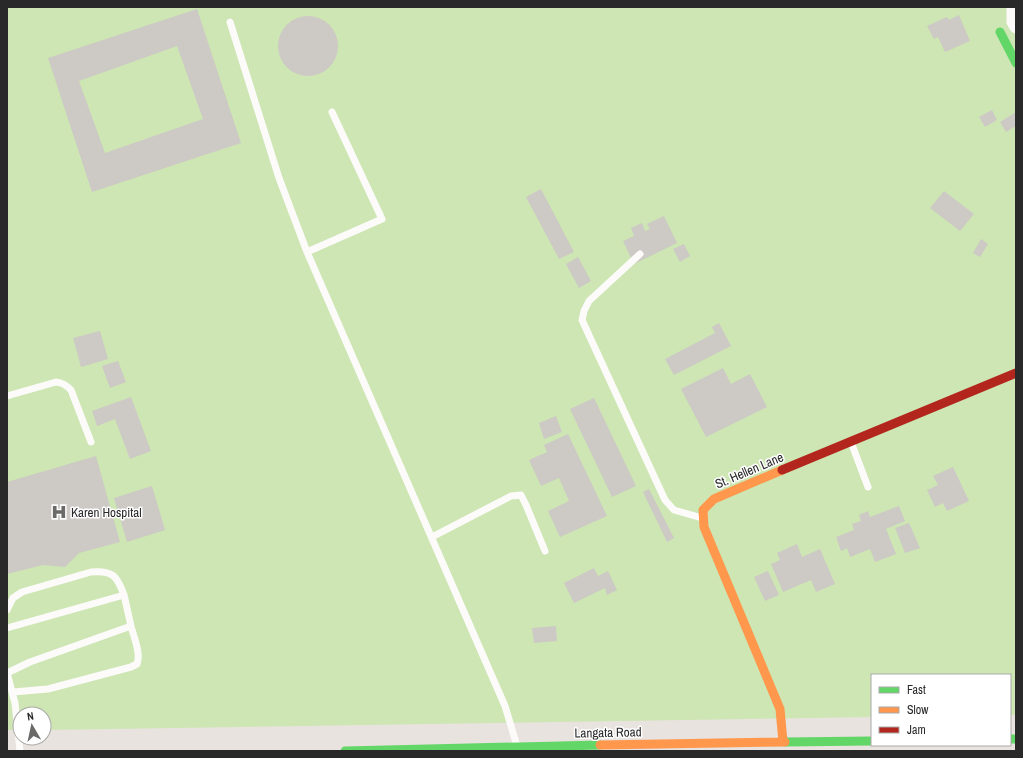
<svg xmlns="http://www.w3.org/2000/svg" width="1023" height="758" font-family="'Archivo Narrow',sans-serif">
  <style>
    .green { fill: #cde6b3 }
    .building { fill: #cdc9c5; fill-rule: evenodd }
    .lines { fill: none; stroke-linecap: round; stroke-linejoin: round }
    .lane { stroke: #fcfbfa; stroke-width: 7 }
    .street { stroke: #fcfbfa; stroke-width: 13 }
    .fast { stroke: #63d668; stroke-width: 9 }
    .slow { stroke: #ff974d; stroke-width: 9 }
    .jam { stroke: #b3261e; stroke-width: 9 }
    .labels { text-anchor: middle; stroke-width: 3; stroke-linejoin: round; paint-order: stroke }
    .street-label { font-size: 13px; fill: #292929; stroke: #fff }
    .poi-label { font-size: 13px; fill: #292929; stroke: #fff; text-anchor: start }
  </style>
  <rect width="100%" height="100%" fill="#e8e3de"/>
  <!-- green -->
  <path class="green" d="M 7,7 L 1016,7 L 1016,715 L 1010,715 L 1010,675 L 872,675 L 872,717 L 44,730 L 44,714 L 20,714 L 20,730 L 7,730 Z"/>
  <!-- building -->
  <path class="building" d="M 197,9 L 241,143 L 92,192 L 48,58 ZM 177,46 L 203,119 L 105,153 L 79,81 Z
    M 959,15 L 970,41 L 945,52 L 938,37 L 934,39 L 927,26 L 947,17 L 949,20 Z
    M278 46a30 30 0 1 1 60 0a30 30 0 1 1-60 0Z
    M 992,110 L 997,120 L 985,127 L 979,117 Z
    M 1016,112 L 1016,126 L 1006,132 L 1000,122 Z
    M 541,189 L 574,252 L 559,259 L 526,197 Z
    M 944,191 L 974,214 L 960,231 L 930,208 Z
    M 664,216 L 677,243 L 634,264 L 623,241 L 634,236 L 631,228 L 642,223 L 645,231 L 650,229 L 647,224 Z
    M 981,239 L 988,244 L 980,257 L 973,253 Z
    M 684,244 L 690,256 L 680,262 L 673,249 Z
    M 578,257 L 591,281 L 579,288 L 566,264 Z
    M 719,323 L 731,346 L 674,375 L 665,359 L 715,333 L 712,327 Z
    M 100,331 L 108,359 L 81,367 L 73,338 Z
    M 118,361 L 126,382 L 110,388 L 102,366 Z
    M 723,368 L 731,384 L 750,374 L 767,407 L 706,437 L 681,389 Z
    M 131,397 L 151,451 L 130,459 L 115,419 L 97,426 L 92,411 Z
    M 594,398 L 636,486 L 612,497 L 570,409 Z
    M 556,416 L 562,432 L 544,439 L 539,423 Z
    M 568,434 L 607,516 L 560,537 L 548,511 L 569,501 L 559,478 L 541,486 L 529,460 L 547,452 L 544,445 Z
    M 96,456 L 120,542 L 79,553 L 65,567 L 43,565 L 7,574 L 7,482 Z
    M 953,467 L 969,501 L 947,511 L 943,503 L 935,507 L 927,490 L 938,485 L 933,476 Z
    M 152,486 L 165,530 L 127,542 L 114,498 Z
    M 649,489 L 674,538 L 667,542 L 643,492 Z
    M 899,506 L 905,521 L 886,529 L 896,554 L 875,562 L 870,549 L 850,557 L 847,548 L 841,551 L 836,537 L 854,530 L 852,524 L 861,521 L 859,515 L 868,511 L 870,517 Z
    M 909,523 L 920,548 L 905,553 L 895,528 Z
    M 797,544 L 802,557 L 820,549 L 835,584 L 816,592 L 811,580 L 783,592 L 771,564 L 780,560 L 777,553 Z
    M 594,568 L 598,576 L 608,571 L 617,590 L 607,595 L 605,588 L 574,603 L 564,583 Z
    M 768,571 L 779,595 L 765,601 L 754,577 Z
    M 556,626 L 557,641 L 534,643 L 532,628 Z"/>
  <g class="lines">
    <!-- lane -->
    <path class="lane" d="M 230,22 L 279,178 L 307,252 L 505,706 L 517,746
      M 307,252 L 382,219 L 332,112
      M 640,254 L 589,301 L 584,311 L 582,320 L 665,500 L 674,510 L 702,518
      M 7,396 L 56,382 C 63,383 66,385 71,390 L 91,442
      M 851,442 L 868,487
      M 432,537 L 511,496 L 521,495 L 526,505 L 545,551
      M 7,610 L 13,598 L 22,592 L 91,572 C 113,570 117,576 124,595
      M 7,628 L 124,595 L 131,626 L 30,662 L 7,673
      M 7,673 L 15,703 L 20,751
      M 13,692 L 48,689 L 131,667 L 137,664 C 141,653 134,638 131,626"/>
    <!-- street -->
    <path class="street" d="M 1013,7 L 1013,22 L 1016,27"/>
    <!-- fast -->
    <path class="fast" d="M 1000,32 L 1016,63
      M 1010,739 L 1016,739
      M 785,742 L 872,741
      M 345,751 L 600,745"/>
    <!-- slow -->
    <path class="slow" d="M 782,470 L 714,499 L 703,510 L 704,527 L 780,709 L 783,742
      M 600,745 L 785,742"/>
    <!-- jam -->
    <path class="jam" d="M 782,470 L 1016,373"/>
  </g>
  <!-- icons -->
  <defs>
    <symbol id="hospital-bare" viewBox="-9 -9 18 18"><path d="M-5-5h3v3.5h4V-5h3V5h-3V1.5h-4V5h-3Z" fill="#6c6a68" stroke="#fff" stroke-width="2.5" paint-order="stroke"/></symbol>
  </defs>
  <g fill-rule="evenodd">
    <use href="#hospital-bare" x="48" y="501" width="22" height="22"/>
  </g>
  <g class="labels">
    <!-- street labels -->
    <g class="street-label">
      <text transform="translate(749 470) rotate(-23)" y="5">St. Hellen Lane</text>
      <text transform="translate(608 732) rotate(-1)" y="5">Langata Road</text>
    </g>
    <!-- poi labels -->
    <g class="poi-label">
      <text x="71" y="517">Karen Hospital</text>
    </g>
  </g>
  <!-- border -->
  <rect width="1023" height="758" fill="none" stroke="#292929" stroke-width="16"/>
  <!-- legend -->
  <rect x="871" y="674" width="140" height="72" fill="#ffffff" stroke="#a9a9a9"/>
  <rect x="879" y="687" width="20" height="6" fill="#63d668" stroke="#a9a9a9"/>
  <text x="907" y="694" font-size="12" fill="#292929">Fast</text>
  <rect x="879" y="707" width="20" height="6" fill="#ff974d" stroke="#a9a9a9"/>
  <text x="907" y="714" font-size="12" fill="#292929">Slow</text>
  <rect x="879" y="727" width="20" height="6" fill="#b3261e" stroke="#a9a9a9"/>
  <text x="907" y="734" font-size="12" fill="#292929">Jam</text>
  <!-- north arrow -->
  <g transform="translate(32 726) rotate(351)"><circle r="19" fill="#ffffff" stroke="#a9a9a9"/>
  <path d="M0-3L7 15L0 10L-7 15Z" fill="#6c6a68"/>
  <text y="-6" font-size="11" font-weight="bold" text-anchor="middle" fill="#292929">N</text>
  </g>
</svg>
